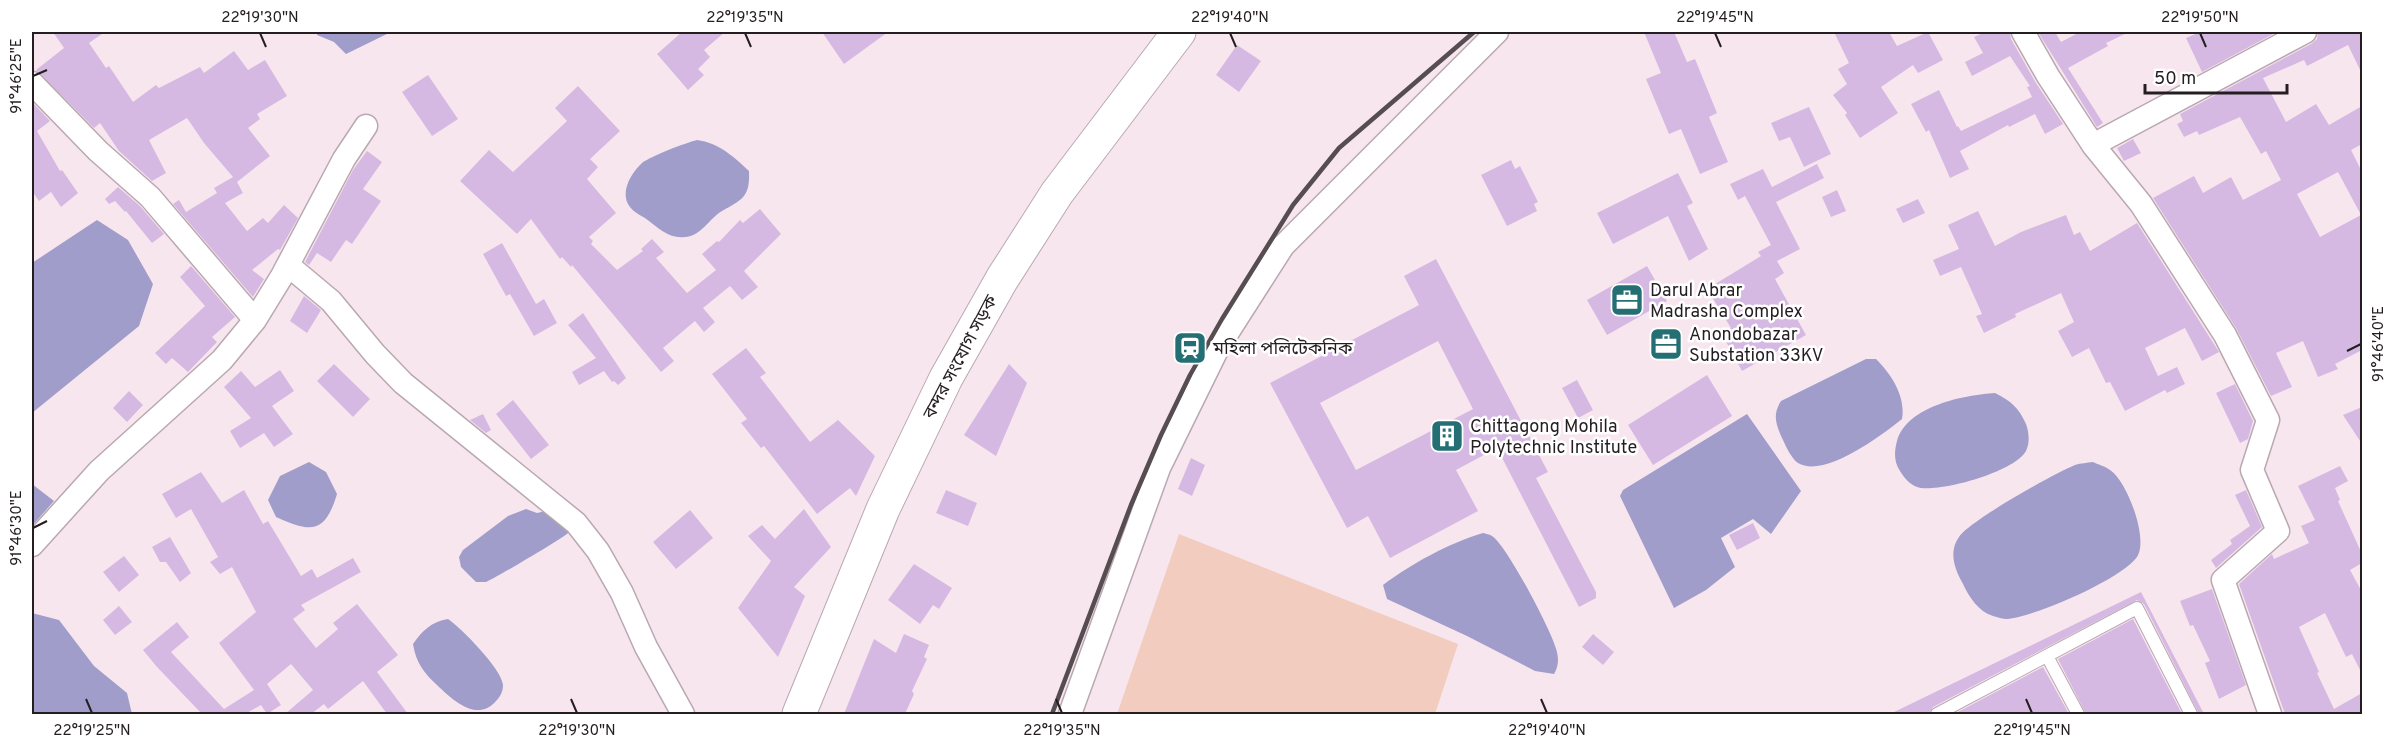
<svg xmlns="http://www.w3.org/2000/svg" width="2394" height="746" font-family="Overpass,'Noto Sans Bengali',sans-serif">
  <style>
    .green { fill: #f2ccbe }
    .water { fill: #a09dca }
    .building { fill: #d6b9e2; fill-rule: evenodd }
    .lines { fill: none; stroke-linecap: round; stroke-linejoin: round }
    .lane-casing { stroke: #b9a8b1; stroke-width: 14 }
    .street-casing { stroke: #b9a8b1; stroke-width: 25 }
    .highway-casing { stroke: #b9a8b1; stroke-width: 35 }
    .lane { stroke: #fff; stroke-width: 12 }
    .street { stroke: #fff; stroke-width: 22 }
    .highway { stroke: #fff; stroke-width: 33 }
    .rail { stroke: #564d51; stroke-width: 4.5 }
    .ticks { fill: none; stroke: #241e21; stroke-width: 2 }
    .labels { text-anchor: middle; stroke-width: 5; stroke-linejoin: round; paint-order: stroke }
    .poi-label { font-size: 18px; fill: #241e21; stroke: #fff; text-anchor: start }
    .street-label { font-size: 18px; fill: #241e21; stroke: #fff }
    .neatline { fill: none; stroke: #241e21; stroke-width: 2 }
    .ticks-label { font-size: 15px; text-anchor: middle; fill: #241e21 }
  </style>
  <rect width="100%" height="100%" fill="#f8e6ef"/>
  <!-- green -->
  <path class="green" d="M 1179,534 L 1458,644 L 1435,714 L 1117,714 Z"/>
  <!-- water -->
  <path class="water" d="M 317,32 L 391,32 L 346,54 L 334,42 L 317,35 Z
    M 697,140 C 719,143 733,156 749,171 C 750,197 743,199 722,211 C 709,219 701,236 685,237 C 670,239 659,229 649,221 C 643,216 634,213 630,207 C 619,193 631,173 642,163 C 651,156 685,143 697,140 Z
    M 97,220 L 128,240 L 153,284 L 139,326 L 32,413 L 32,263 Z
    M 1866,359 L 1876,359 C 1891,374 1906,396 1902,419 C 1882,435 1824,479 1798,463 C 1792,459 1786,447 1783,440 C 1776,425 1772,415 1781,401 Z
    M 1995,393 C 2011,401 2019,408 2026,424 C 2029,432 2030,443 2026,451 C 2014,472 1944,491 1921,488 C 1912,487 1905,479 1900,471 C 1894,462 1894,452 1897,441 C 1907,406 1964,395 1995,393 Z
    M 1747,414 L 1801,491 L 1771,534 L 1753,519 L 1721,538 L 1735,567 L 1706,590 L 1674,608 L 1620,496 L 1623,490 Z
    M 309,462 L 326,472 L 337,494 C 325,534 311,533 276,517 L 268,500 L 280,476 Z
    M 2093,462 C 2099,465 2105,466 2110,470 C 2127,481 2149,539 2137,557 C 2122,579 2034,617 2007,619 C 2002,619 1998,617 1993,616 C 1979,612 1969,597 1963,584 C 1955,570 1948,552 1959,537 C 1969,521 2055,473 2075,465 C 2081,463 2087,463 2093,462 Z
    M 32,484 L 54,501 L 32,526 Z
    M 526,509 L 537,513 L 546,511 L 568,528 L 568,533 C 565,537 492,580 486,582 C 483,582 479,582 476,582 L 461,567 L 459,557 L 463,550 L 508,516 Z
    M 1483,533 C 1486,534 1489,534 1492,536 C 1506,544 1554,635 1557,652 C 1559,661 1558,667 1554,674 L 1535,671 L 1467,636 L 1387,599 L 1383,585 C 1411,564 1449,543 1483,533 Z
    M 32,613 L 59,620 L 94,666 L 127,693 L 132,714 L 32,714 Z
    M 448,619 C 461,628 502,669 503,685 C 503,692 500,697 496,701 C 477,723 453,700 438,686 C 424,673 416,663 413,644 C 423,630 431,622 448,619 Z"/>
  <!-- building -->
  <path class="building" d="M 53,32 L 105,32 L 89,43 L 106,68 L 109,66 L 133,102 L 156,85 L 159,88 L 200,67 L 204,73 L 234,51 L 248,70 L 265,60 L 287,96 L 257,114 L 260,119 L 248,128 L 270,156 L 237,182 L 243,193 L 225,203 L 247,231 L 263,218 L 268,223 L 284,205 L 298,218 L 280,250 L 278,249 L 252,270 L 264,279 L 253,297 L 173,204 L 179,200 L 186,212 L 217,193 L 214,188 L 233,177 L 204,143 L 187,118 L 149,140 L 166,173 L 152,181 L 119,151 L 100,123 L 94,128 L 36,70 L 64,48 Z
    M 682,32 L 725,32 L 704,50 L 710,57 L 698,69 L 704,75 L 688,90 L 657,54 Z
    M 822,32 L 888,32 L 844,64 Z
    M 1644,32 L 1674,32 L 1687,62 L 1695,59 L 1717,113 L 1709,117 L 1728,162 L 1700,174 L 1681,129 L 1669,134 L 1646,79 L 1661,73 Z
    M 1834,32 L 1889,32 L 1897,46 L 1928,32 L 1943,60 L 1918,73 L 1913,65 L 1881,87 L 1898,113 L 1860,138 L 1845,115 L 1847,113 L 1833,95 L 1847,84 L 1838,69 L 1849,63 Z
    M 1985,32 L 2010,32 L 2011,39 L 2036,83 L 2063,124 L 2045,134 L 2035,114 L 2009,127 L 2008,125 L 1960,151 L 1969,169 L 1950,178 L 1929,130 L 1926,132 L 1911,104 L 1939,90 L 1957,127 L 1958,126 L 1961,131 L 2032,97 L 2027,87 L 2030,86 L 2010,56 L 1972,76 L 1965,62 L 1983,53 L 1974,37 Z
    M 2038,32 L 2055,32 L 2061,42 L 2080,32 L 2129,32 L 2106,43 L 2108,46 L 2068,68 L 2103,123 L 2097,127 Z
    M 2200,32 L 2277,32 L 2202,72 L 2186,38 Z
    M 2318,32 L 2362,32 L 2362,74 L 2348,45 L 2307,66 L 2304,60 L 2263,78 L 2286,122 L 2316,104 L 2329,125 L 2362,106 L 2362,144 L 2351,150 L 2362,172 L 2362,350 L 2335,364 L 2338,369 L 2318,377 L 2303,341 L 2276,353 L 2292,387 L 2271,396 L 2236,328 L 2153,198 L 2194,176 L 2203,193 L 2231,177 L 2243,200 L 2281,180 L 2266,151 L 2261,154 L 2240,117 L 2199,135 L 2197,131 L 2184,137 L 2177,124 L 2183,121 L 2180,114 L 2311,44 L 2317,39 ZM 2338,172 L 2361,215 L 2320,237 L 2297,194 Z
    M 1237,45 L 1261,61 L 1239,92 L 1216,75 Z
    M 428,75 L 458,119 L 432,136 L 402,92 Z
    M 578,86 L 620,131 L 590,159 L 598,167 L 587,179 L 616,213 L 589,237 L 593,241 L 591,244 L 617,270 L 643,251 L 641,249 L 652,239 L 664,252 L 656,258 L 687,293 L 716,270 L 702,254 L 717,241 L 719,242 L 740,220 L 743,223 L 760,209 L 781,234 L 744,271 L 758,287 L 742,300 L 730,286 L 703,308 L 715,322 L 704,332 L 695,321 L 663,348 L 674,361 L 661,372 L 572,265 L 571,267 L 562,257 L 560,259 L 531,219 L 517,234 L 460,181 L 489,150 L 513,172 L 567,121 L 555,108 Z
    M 32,102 L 50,121 L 37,131 L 60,171 L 62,170 L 78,193 L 61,207 L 51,192 L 39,201 L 32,191 Z
    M 1809,107 L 1831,154 L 1804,167 L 1790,137 L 1779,141 L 1771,123 Z
    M 2133,139 L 2141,153 L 2124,161 L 2117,148 Z
    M 367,151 L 382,162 L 363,189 L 381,201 L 352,244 L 346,240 L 331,262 L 317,253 L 309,265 L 305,262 L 353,170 Z
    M 1511,160 L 1515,169 L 1520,166 L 1538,202 L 1534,204 L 1537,211 L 1507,226 L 1481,175 Z
    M 1817,164 L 1824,178 L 1776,202 L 1800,249 L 1777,261 L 1784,273 L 1775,279 L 1806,335 L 1742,371 L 1722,334 L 1731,328 L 1707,289 L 1761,256 L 1758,252 L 1771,245 L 1745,196 L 1738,200 L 1730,184 L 1763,169 L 1772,187 Z
    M 1678,173 L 1693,203 L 1687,206 L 1708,249 L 1689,261 L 1668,216 L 1613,244 L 1597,213 Z
    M 118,187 L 140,206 L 164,234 L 152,243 L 126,211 L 125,212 L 115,201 L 109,204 L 105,199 Z
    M 1837,190 L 1846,211 L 1831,217 L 1822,197 Z
    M 1918,199 L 1925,213 L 1903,223 L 1896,209 Z
    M 1978,211 L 1995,246 L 2021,232 L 2066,215 L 2074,235 L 2080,232 L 2090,251 L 2137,223 L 2219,352 L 2202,361 L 2185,328 L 2145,348 L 2158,376 L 2177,367 L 2185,384 L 2167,393 L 2165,390 L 2125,411 L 2110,382 L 2106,383 L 2089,348 L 2072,357 L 2058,331 L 2074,322 L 2061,293 L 2015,314 L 2016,317 L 1984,333 L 1976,316 L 1982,314 L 1961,267 L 1940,276 L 1933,260 L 1959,249 L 1948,225 Z
    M 502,243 L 536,304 L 544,299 L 557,323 L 534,336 L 510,294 L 506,296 L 483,254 Z
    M 1436,259 L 1548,472 L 1536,478 L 1596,592 L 1596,598 L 1579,607 L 1497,448 L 1456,470 L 1478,511 L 1390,558 L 1368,516 L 1347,528 L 1270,383 L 1419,305 L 1404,276 ZM 1438,341 L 1473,409 L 1356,470 L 1320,403 Z
    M 191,266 L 235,317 L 212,337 L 217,342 L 188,372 L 172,358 L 166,364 L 155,353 L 205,306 L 180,277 Z
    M 1647,266 L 1667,301 L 1607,335 L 1587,300 Z
    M 304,296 L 321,310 L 307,333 L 290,321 Z
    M 583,313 L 626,378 L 618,385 L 614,381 L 612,382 L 604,371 L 579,385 L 572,372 L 596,358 L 568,325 Z
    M 746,348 L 766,373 L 760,377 L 810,442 L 838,420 L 875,456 L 856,496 L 850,488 L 817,514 L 764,446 L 761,448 L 741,423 L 747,419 L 712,374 Z
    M 334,364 L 370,399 L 353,417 L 317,381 Z
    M 1009,364 L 1027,383 L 996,456 L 964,435 Z
    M 280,370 L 294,391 L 272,406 L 293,434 L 274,447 L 264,433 L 240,448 L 230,431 L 251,418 L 224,387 L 241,371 L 255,387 Z
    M 1707,375 L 1732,416 L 1653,465 L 1628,425 Z
    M 1577,380 L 1593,410 L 1578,418 L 1562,388 Z
    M 2235,384 L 2253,421 L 2248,439 L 2240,443 L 2216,393 Z
    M 129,391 L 143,405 L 127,422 L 113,408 Z
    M 513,400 L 549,445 L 531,459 L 496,414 Z
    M 2362,407 L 2362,444 L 2343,415 Z
    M 483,414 L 491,430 L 486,433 L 470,420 Z
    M 1191,458 L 1205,465 L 1192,496 L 1178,489 Z
    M 2340,466 L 2348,481 L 2335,488 L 2340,500 L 2338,501 L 2362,554 L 2362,563 L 2350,570 L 2362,592 L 2362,674 L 2352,654 L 2346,657 L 2325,613 L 2299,627 L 2319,672 L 2317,673 L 2334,709 L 2362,693 L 2362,714 L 2285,714 L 2239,584 L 2272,554 L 2274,559 L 2309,543 L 2301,526 L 2315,520 L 2298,486 Z
    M 201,472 L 222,503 L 244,490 L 263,524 L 268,521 L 301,576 L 312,569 L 317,578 L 353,558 L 361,572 L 301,605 L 305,610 L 293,619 L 316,648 L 338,629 L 333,623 L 357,604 L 398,655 L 377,672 L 408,714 L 387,714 L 363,681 L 328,709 L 324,704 L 311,714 L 285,714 L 313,690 L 291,664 L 267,684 L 281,705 L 267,714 L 261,705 L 245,714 L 202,714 L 157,667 L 143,650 L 177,622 L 189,637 L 171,652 L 224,709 L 254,690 L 219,643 L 256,612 L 232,567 L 220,574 L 210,562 L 218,557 L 191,509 L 176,518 L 162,494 Z
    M 946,490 L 977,503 L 968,526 L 936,513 Z
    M 2246,490 L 2262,527 L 2216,568 L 2211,560 L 2232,544 L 2230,540 L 2250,526 L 2235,495 Z
    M 804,509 L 831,547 L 794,587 L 805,596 L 778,657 L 738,608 L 771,561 L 748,536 L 762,525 L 775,539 Z
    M 690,510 L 713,538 L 676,569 L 653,542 Z
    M 1753,523 L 1760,538 L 1737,550 L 1729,535 Z
    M 170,537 L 191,573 L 180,582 L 166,562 L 160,562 L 152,547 Z
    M 124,556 L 139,575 L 119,592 L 103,572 Z
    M 914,564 L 952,588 L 939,609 L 933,605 L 920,624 L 888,600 Z
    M 2212,589 L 2246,685 L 2219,699 L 2205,663 L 2210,661 L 2193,625 L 2190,626 L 2180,601 Z
    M 2141,592 L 2204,714 L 2199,714 L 2144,604 L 2137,600 L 1933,707 L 1929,714 L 1890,714 Z
    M 119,606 L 132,622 L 115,635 L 103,620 Z
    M 2133,619 L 2182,714 L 2086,714 L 2058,659 Z
    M 904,634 L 929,645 L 924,657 L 927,659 L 912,691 L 914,694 L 905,714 L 844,714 L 874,639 L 896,653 Z
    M 1593,634 L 1614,652 L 1603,665 L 1582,647 Z
    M 2043,667 L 2069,714 L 1954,714 Z"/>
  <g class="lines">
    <defs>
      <path id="lane" d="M 2047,656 L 2078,714
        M 1937,714 L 2137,608 L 2191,714"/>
      <path id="street" d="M 2023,32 L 2048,76 L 2093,145 L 2141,204 L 2225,335 L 2268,420 L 2252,470 L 2278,531 L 2223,580 L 2270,714
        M 32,83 L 98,151 L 150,197 L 255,320
        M 2093,145 L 2305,32
        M 288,265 L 331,301 L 375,354 L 403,383 L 576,523 L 598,551 L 622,593 L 646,647 L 683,714
        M 32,545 L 99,471 L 222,360 L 255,320 L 282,276 L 344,159 L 366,126
        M 1070,714 L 1159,468 L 1219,346 L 1283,246 L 1497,32"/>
      <path id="highway" d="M 799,714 L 883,509 L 946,378 L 1002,279 L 1057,193 L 1179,32"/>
    </defs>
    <!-- lane casing -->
    <use href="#lane" class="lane-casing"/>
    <!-- street casing -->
    <use href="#street" class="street-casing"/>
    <!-- highway casing -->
    <use href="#highway" class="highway-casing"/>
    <!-- lane -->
    <use href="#lane" class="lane"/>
    <!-- street -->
    <use href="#street" class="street"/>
    <!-- highway -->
    <use href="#highway" class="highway"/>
    <!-- rail -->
    <path class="rail" d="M 1052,714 L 1131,505 L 1161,435 L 1190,375 L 1222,319 L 1293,205 L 1339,148 L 1474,32"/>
  </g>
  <!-- ticks -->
  <path class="ticks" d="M 260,33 L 266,47M 745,33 L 751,47M 1230,33 L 1236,47M 1715,33 L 1721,47M 2200,33 L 2206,47M 33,76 L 47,70M 2347,351 L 2361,344M 33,528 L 47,521M 86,699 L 92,713M 571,699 L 577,713M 1056,699 L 1062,713M 1541,699 L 1547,713M 2026,699 L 2032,713"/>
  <!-- icons -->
  <defs>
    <symbol id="office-square" viewBox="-11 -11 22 22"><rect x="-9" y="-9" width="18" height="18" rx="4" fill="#246f74" stroke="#fff"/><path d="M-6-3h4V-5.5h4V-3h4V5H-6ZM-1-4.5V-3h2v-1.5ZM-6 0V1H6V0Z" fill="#fff"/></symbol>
    <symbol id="station-square" viewBox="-11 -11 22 22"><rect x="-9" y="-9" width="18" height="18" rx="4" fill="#246f74" stroke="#fff"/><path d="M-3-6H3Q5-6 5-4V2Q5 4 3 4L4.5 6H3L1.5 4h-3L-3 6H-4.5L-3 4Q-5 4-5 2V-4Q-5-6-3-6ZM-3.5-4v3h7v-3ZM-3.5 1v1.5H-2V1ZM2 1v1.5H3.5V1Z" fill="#fff"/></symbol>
    <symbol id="building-square" viewBox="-11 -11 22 22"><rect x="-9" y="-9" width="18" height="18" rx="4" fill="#246f74" stroke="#fff"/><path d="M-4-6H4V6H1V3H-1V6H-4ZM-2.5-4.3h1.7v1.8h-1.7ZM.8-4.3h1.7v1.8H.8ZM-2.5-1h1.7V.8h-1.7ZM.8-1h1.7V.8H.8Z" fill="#fff"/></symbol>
  </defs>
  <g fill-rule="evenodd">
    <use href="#office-square" x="1608" y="281" width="38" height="38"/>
    <use href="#office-square" x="1647" y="325" width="38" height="38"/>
    <use href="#station-square" x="1171" y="329" width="38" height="38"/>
    <use href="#building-square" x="1428" y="417" width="38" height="38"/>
  </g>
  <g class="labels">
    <!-- poi labels -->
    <g class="poi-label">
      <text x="1650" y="296">Darul Abrar<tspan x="1650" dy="21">Madrasha Complex</tspan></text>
      <text x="1689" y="340">Anondobazar<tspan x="1689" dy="21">Substation 33KV</tspan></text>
      <text x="1213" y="354">মহিলা পলিটেকনিক</text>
      <text x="1470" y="432">Chittagong Mohila<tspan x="1470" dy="21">Polytechnic Institute</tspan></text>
    </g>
    <!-- street labels -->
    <g class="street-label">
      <text transform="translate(960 357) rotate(-62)" y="6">বন্দর সংযোগ সড়ক</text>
    </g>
  </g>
  <!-- border -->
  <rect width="2394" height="746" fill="none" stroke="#ffffff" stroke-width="66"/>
  <!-- scale -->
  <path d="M2145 84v9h142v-9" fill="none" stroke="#241e21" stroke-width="3"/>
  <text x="2154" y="84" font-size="18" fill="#241e21" stroke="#ffffff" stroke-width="4.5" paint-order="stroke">50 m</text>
  <rect x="33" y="33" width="2328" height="680" class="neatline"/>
  <g class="ticks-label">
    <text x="260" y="22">22°19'30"N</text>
    <text x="745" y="22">22°19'35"N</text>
    <text x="1230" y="22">22°19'40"N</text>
    <text x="1715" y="22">22°19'45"N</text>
    <text x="2200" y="22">22°19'50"N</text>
    <text transform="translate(16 76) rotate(-90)" y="5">91°46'25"E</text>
    <text transform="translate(2378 344) rotate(-90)" y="5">91°46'40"E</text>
    <text transform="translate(16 528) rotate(-90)" y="5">91°46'30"E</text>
    <text x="92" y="735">22°19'25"N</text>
    <text x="577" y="735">22°19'30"N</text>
    <text x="1062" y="735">22°19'35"N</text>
    <text x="1547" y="735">22°19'40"N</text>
    <text x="2032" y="735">22°19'45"N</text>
  </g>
</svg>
